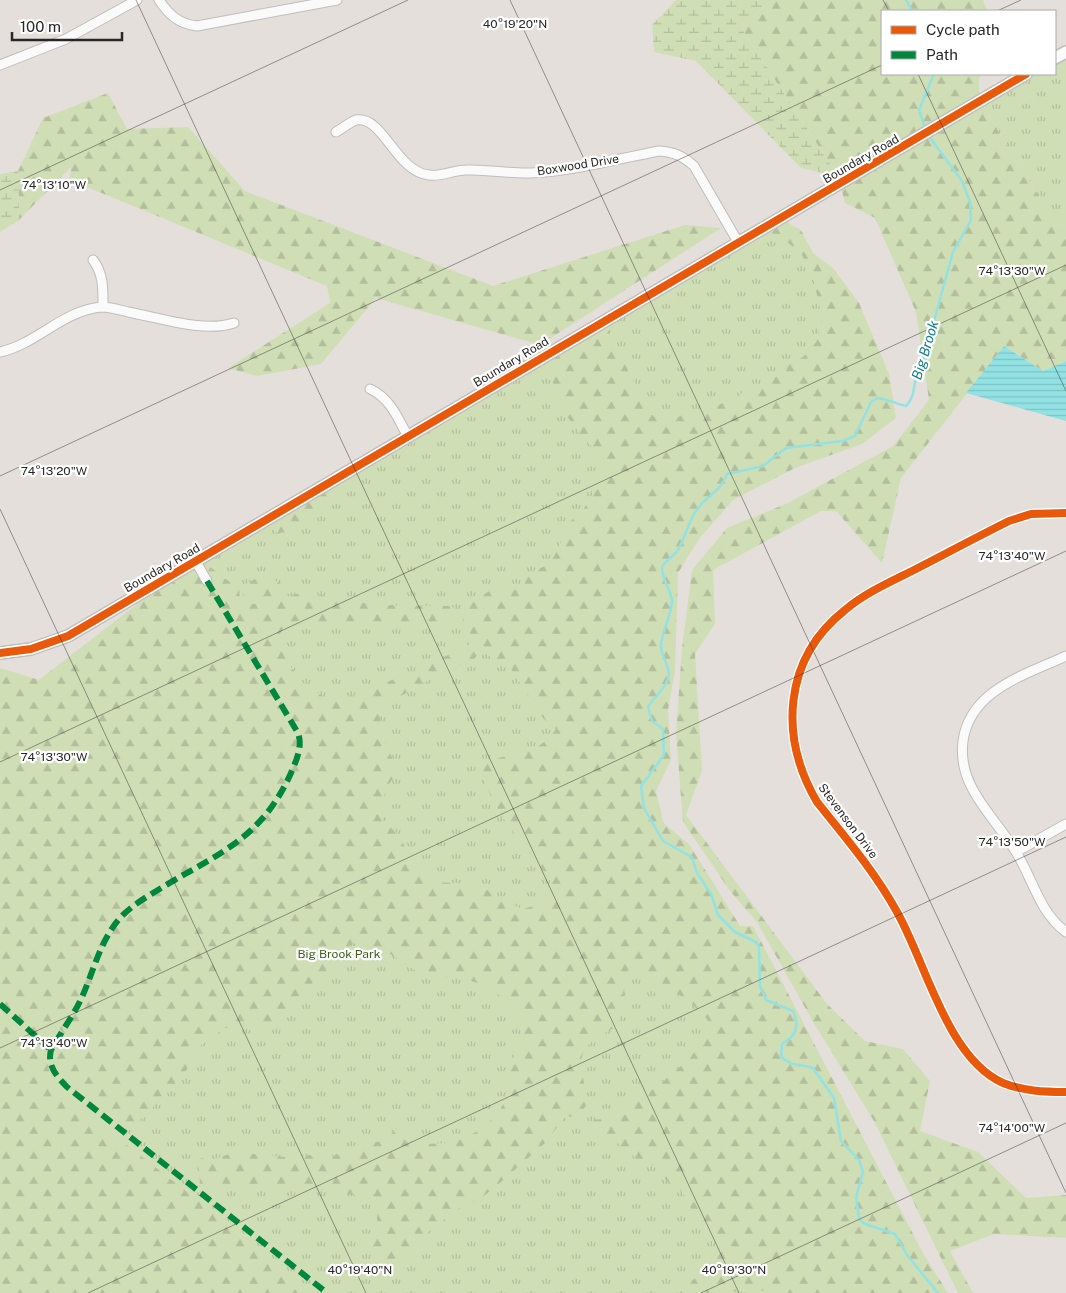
<svg xmlns="http://www.w3.org/2000/svg" width="1066" height="1293" font-family="'Public Sans',sans-serif">
  <style>
    .grass { fill: url(#grass-tufts) }
    .forest { fill: url(#forest-firs); fill-rule: evenodd }
    .wetland { fill: url(#wetland-marsh) }
    .water { fill: url(#water-rules) }
    .lines { fill: none; stroke-linecap: round; stroke-linejoin: round }
    .stream { stroke: #92e2e4; stroke-width: 2.5 }
    .street-casing { stroke: #bfbdbd; stroke-width: 11 }
    .secondary-casing { stroke: #bfbdbd; stroke-width: 14 }
    .street { stroke: #fbfafa; stroke-width: 9 }
    .secondary { stroke: #fbfafa; stroke-width: 11 }
    .quiet { stroke: #00873e; stroke-width: 6; stroke-dasharray: 12 6; stroke-linecap: butt }
    .cycleway-casing { stroke: #fff; stroke-width: 11 }
    .cycleway { stroke: #e8590c; stroke-width: 8 }
    .ticks { fill: none; stroke: #272727; stroke-width: 1; stroke-opacity: 0.45 }
    .labels { text-anchor: middle; stroke-width: 4.5; stroke-linejoin: round; paint-order: stroke }
    .street-label { font-size: 12px; fill: #272727; stroke: #fff }
    .park-label { font-size: 12px; fill: #395f1c; stroke: #fff }
    .water-label { font-size: 14px; font-style: italic; fill: #12818f; stroke: #fff }
    .ticks-label { font-size: 12px; text-anchor: middle; fill: #272727; stroke: #fff; stroke-width: 4.5; stroke-linejoin: round; paint-order: stroke }
  </style>
  <defs>
    <pattern id="grass-tufts" width="24" height="20" patternUnits="userSpaceOnUse" patternTransform="scale(1.25)"><rect width="24" height="20" fill="#d0deb6"/><path d="M3 7l-1-3M5 7V3M7 7l1-3M15 17l-1-3M17 17v-4M19 17l1-3" fill="none" stroke="#b3be9c"/></pattern>
    <pattern id="forest-firs" width="22" height="20" patternUnits="userSpaceOnUse" patternTransform="scale(1.25)"><rect width="22" height="20" fill="#d0deb6"/><path d="M5 1l3.5 6h-7zM16 11l3.5 6h-7z" fill="#b3be9c"/></pattern>
    <pattern id="wetland-marsh" width="20" height="14" patternUnits="userSpaceOnUse" patternTransform="scale(1.25)"><rect width="20" height="14" fill="#d0deb6"/><path d="M1 5h8M5 5V1M11 12h8M15 12V8" fill="none" stroke="#b3be9c"/></pattern>
    <pattern id="water-rules" width="6" height="5" patternUnits="userSpaceOnUse" patternTransform="scale(1.25)"><rect width="6" height="5" fill="#92e2e4"/><path d="M0 2.5h6" fill="none" stroke="#7ec2c4"/></pattern>
  </defs>
  <rect width="100%" height="100%" fill="#e5dfdc"/>
  <!-- grass -->
  <path class="grass" d="M 1066,54 L 1066,240 L 979,100 L 1029,74 L 1055,74 L 1055,60 Z
    M 784,221 L 790,223 L 833,298 L 798,446 L 683,540 L 642,786 L 938,1293 L 0,1293 L 0,668 L 39,680 L 144,599 Z"/>
  <!-- forest -->
  <path class="forest" d="M 771,0 L 983,0 L 988,11 L 882,11 L 882,74 L 983,74 L 979,78 L 979,100 L 1066,240 L 1066,361 L 1043,371 L 1004,346 L 901,478 L 882,563 L 836,511 L 821,511 L 713,570 L 715,624 L 695,654 L 702,771 L 686,815 L 827,1004 L 865,1041 L 903,1049 L 930,1081 L 920,1131 L 978,1152 L 1026,1198 L 1066,1195 L 1066,1238 L 994,1234 L 950,1251 L 973,1293 L 958,1293 L 875,1123 L 812,1020 L 757,922 L 730,891 L 683,822 L 676,733 L 682,648 L 692,570 L 727,528 L 788,503 L 893,446 L 929,400 L 916,312 L 875,218 L 845,203 L 838,176 L 741,28 Z
    M 108,93 L 127,129 L 188,127 L 245,191 L 493,286 L 685,225 L 721,228 L 540,345 L 376,298 L 321,364 L 257,376 L 228,368 L 330,303 L 327,286 L 70,180 L 71,167 L 19,220 L 18,171 L 43,118 Z
    M 784,221 L 801,230 L 813,253 L 833,268 L 859,303 L 889,374 L 896,418 L 862,444 L 795,468 L 733,500 L 699,539 L 678,573 L 675,671 L 668,710 L 671,760 L 656,791 L 664,824 L 689,844 L 740,926 L 753,926 L 924,1255 L 948,1293 L 768,1293 L 766,1291 L 682,1293 C 695,1277 709,1264 719,1246 L 711,1226 L 705,1229 C 698,1214 686,1207 683,1192 L 669,1183 L 653,1165 L 645,1166 L 616,1142 L 592,1133 L 592,1120 L 615,1118 L 626,1114 L 635,1096 L 657,1088 L 676,1069 L 687,1063 L 707,1032 L 708,1020 L 689,1001 L 674,991 L 658,989 L 643,974 L 628,970 L 618,1026 C 572,1049 579,1056 588,1102 L 578,1118 L 566,1116 L 544,1144 L 501,1182 L 479,1200 L 459,1208 L 423,1236 L 406,1263 L 385,1271 L 375,1263 L 370,1245 L 377,1226 L 378,1198 C 351,1196 324,1189 297,1186 C 265,1184 231,1192 200,1185 L 199,1170 L 201,1158 L 215,1159 L 234,1152 L 294,1158 L 307,1155 L 333,1156 L 349,1152 L 368,1143 L 383,1141 L 400,1126 L 406,1141 L 424,1144 L 453,1143 L 482,1129 L 498,1113 L 506,1099 L 508,1070 L 522,1040 L 519,1019 L 509,1004 L 488,986 L 461,978 L 426,976 L 409,967 L 386,951 L 356,943 L 335,953 L 326,972 L 303,991 L 286,1013 L 267,1025 L 225,1028 L 201,1045 L 182,1078 L 134,1126 L 117,1126 C 100,1112 56,1080 55,1058 C 55,1050 62,1040 65,1033 L 59,1029 L 45,1051 L 50,1076 L 86,1113 L 316,1293 L 0,1293 L 0,668 L 39,680 L 144,599 L 196,568 L 210,567 L 239,589 L 240,600 L 250,604 L 270,603 L 302,592 L 376,605 L 452,606 L 458,613 L 453,620 L 430,625 L 329,625 L 301,620 L 286,625 L 276,639 L 295,674 L 308,688 L 323,696 L 339,699 L 354,695 L 397,678 L 410,676 L 428,660 L 446,656 L 469,645 L 473,637 C 469,631 461,623 463,615 C 465,605 489,591 498,586 L 511,591 L 516,589 L 527,573 C 534,571 543,568 549,563 C 555,558 567,531 568,523 L 582,512 L 605,473 L 604,459 L 581,435 L 560,407 L 549,369 L 548,359 L 606,325 L 637,389 L 646,399 L 650,413 L 658,420 L 671,422 L 691,409 L 706,413 L 714,407 L 738,396 L 750,386 L 764,383 L 778,369 L 803,357 L 817,341 L 822,317 L 813,278 L 801,253 L 783,239 L 764,233 ZM 481,651 L 511,669 L 543,718 L 556,729 C 532,762 512,746 481,767 C 490,812 527,847 552,883 L 544,903 L 523,909 L 498,899 L 481,885 L 439,882 L 422,873 L 397,834 L 383,820 C 381,801 384,788 397,774 C 392,746 374,739 382,707 L 446,670 L 474,659 Z
    M 323,493 L 329,496 L 328,507 L 290,532 L 277,533 L 270,524 Z
    M 271,571 L 276,581 L 294,591 C 283,597 256,605 244,598 L 242,591 L 247,583 Z"/>
  <!-- wetland -->
  <path class="wetland" d="M 676,0 L 771,0 L 741,28 L 838,176 L 801,168 L 696,61 L 654,52 L 652,25 Z
    M 18,171 L 19,220 L 0,232 L 0,174 Z"/>
  <!-- water -->
  <path class="water" d="M 1004,346 L 1043,371 L 1066,361 L 1066,421 L 966,393 Z"/>
  <g class="lines">
    <!-- stream -->
    <path class="stream" d="M 906,0 L 912,11
      M 926,130 L 919,110 L 934,74
      M 928,135 L 962,181 L 970,202 L 971,220 L 953,252 L 921,368 C 911,380 918,394 906,406 C 896,404 888,399 877,398 L 871,402 L 855,436 L 843,441 L 786,448 L 763,466 L 727,474 C 721,492 708,494 698,508 C 688,521 686,536 678,550 C 674,556 666,560 662,567 C 662,580 670,588 672,600 C 673,610 662,632 661,645 C 660,657 672,667 668,679 C 665,689 653,698 648,707 L 652,721 L 663,729 L 664,755 L 641,786 L 644,808 L 663,841 L 692,857 L 697,873 L 711,894 L 718,915 L 735,932 L 756,942 L 759,947 L 760,986 L 766,1000 L 793,1011 C 800,1027 796,1036 782,1044 L 781,1056 C 790,1067 801,1064 813,1068 L 834,1098 L 841,1141 L 859,1160 L 863,1172 L 856,1197 L 859,1219 L 865,1224 L 895,1234 L 907,1255 L 938,1293"/>
    <defs>
      <path id="street" d="M 159,0 C 169,15 179,24 197,26 L 337,0
        M 0,65 L 66,39 L 137,0
        M 336,132 C 343,128 350,122 356,120 C 383,115 396,172 429,175 C 441,177 453,170 466,170 C 488,169 509,174 531,173 C 574,171 617,159 659,151 C 674,152 683,156 694,166 L 738,242
        M 93,260 C 104,274 103,291 103,307
        M 0,352 C 37,344 63,310 102,307 C 110,307 120,310 128,312 C 160,318 204,333 234,323
        M 370,389 C 390,398 398,418 408,437
        M 1066,513 L 1031,514 L 1009,521 C 977,537 945,554 914,570 C 890,582 865,593 845,610 C 783,659 779,737 817,802 C 845,837 875,872 897,912 C 926,963 947,1058 1003,1083 C 1023,1091 1044,1092 1066,1092
        M 196,562 L 207,581
        M 1066,656 C 1025,675 970,690 963,741 C 961,757 964,772 971,786 C 983,810 1002,829 1016,852 C 1033,879 1039,912 1066,932
        M 1016,852 L 1066,824"/>
      <path id="secondary" d="M 1055,58 L 1066,52
        M 0,653 L 31,649 L 68,636 L 1026,74"/>
    </defs>
    <!-- street casing -->
    <use href="#street" class="street-casing"/>
    <!-- secondary casing -->
    <use href="#secondary" class="secondary-casing"/>
    <!-- street -->
    <use href="#street" class="street"/>
    <!-- secondary -->
    <use href="#secondary" class="secondary"/>
    <!-- quiet -->
    <path class="quiet" d="M 207,581 L 298,733 C 303,747 296,761 291,773 C 262,837 222,852 166,885 C 150,895 133,904 120,918 C 100,941 94,970 82,997 C 74,1015 61,1032 51,1050 C 47,1065 56,1076 67,1087 L 327,1293
      M 0,1004 L 51,1050"/>
    <defs>
      <path id="cycleway" d="M 1066,513 L 1031,514 L 1009,521 C 977,537 945,554 914,570 C 890,582 865,593 845,610 C 783,659 779,737 817,802 C 845,837 875,872 897,912 C 926,963 947,1058 1003,1083 C 1023,1091 1044,1092 1066,1092
        M 0,653 L 31,649 L 68,636 L 1026,74"/>
    </defs>
    <!-- cycleway casing -->
    <use href="#cycleway" class="cycleway-casing"/>
    <!-- cycleway -->
    <use href="#cycleway" class="cycleway"/>
  </g>
  <!-- ticks -->
  <path class="ticks" d="M 136,0 L 739,1293M 510,0 L 1066,1193M 883,0 L 889,11M 997,11 L 1021,0M 918,74 L 1066,391M 0,190 L 408,0M 0,476 L 882,65M 0,509 L 366,1293M 0,762 L 1066,265M 0,1048 L 1066,551M 88,1293 L 1066,837M 701,1293 L 1066,1123"/>
  <g class="labels">
    <!-- street labels -->
    <g class="street-label">
      <text transform="translate(861 159) rotate(-30)" y="4">Boundary Road</text>
      <text transform="translate(578 165) rotate(-9)" y="4">Boxwood Drive</text>
      <text transform="translate(511 362) rotate(-31)" y="4">Boundary Road</text>
      <text transform="translate(162 568) rotate(-30)" y="4">Boundary Road</text>
      <text transform="translate(848 821) rotate(53)" y="4">Stevenson Drive</text>
    </g>
    <!-- park labels -->
    <g class="park-label">
      <text x="339" y="958">Big Brook Park</text>
    </g>
    <!-- water labels -->
    <g class="water-label">
      <text transform="translate(925 350) rotate(-73)" y="5">Big Brook</text>
    </g>
  </g>
  <g class="ticks-label">
    <text x="515" y="28">40°19'20"N</text>
    <text x="54" y="189">74°13'10"W</text>
    <text x="1012" y="275">74°13'30"W</text>
    <text x="54" y="475">74°13'20"W</text>
    <text x="1012" y="560">74°13'40"W</text>
    <text x="54" y="761">74°13'30"W</text>
    <text x="1012" y="846">74°13'50"W</text>
    <text x="54" y="1047">74°13'40"W</text>
    <text x="1012" y="1132">74°14'00"W</text>
    <text x="360" y="1274">40°19'40"N</text>
    <text x="734" y="1274">40°19'30"N</text>
  </g>
  <!-- legend -->
  <rect x="881" y="10" width="175" height="65" fill="#ffffff" stroke="#a9a9a9"/>
  <rect x="891" y="26" width="25" height="8" fill="#e8590c" stroke="#a9a9a9"/>
  <text x="926" y="35" font-size="15" fill="#272727">Cycle path</text>
  <rect x="891" y="51" width="25" height="8" fill="#00873e" stroke="#a9a9a9"/>
  <text x="926" y="60" font-size="15" fill="#272727">Path</text>
  <!-- scale -->
  <path d="M12 32v8h110v-8" fill="none" stroke="#272727" stroke-width="2.5"/>
  <text x="20" y="32" font-size="15" fill="#272727" stroke="#ffffff" stroke-width="4" paint-order="stroke">100 m</text>
</svg>
